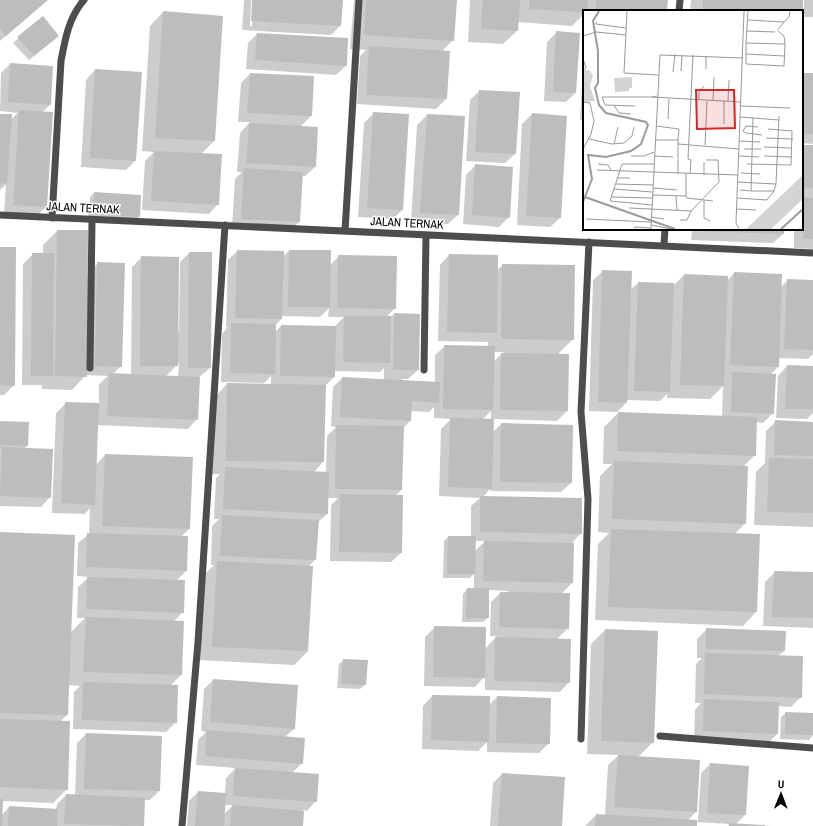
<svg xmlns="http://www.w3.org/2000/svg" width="813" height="826" font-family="'Archivo Narrow',sans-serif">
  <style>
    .shadow { fill: #0003; fill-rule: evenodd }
    .building { fill: #bdbdbd }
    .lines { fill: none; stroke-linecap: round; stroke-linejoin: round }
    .minor { stroke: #4d4d4d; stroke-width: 7 }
    .labels { text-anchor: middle; stroke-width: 3; stroke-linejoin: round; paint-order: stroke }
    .street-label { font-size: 12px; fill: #000; stroke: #fff }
    .inset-river { fill: none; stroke: #9b9b9b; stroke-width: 2 }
    .inset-road { fill: none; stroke: #999; stroke-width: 1 }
    .view { fill: #d62828; fill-opacity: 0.15; stroke: #d62828; stroke-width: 2 }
    .inset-edge { fill: none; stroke: #000; stroke-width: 2 }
  </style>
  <rect width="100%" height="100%" fill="#fff"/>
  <!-- shadow -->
  <path class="shadow" d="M 0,0 L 47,0 L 0,41 Z
    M 244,0 L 251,0 L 250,26 L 252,26 L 253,0 L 342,0 L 340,26 L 331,35 L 242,30 Z
    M 354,0 L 456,0 L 453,40 L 442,51 L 449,52 L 446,99 L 436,109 L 357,104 L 360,56 L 366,50 L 350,49 Z
    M 470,0 L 667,0 L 666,11 L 584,11 L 584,14 L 572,26 L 517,22 L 517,31 L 503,44 L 468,42 Z
    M 691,0 L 802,0 L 802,11 L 690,11 Z
    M 804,0 L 813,0 L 813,17 L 804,17 Z
    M 163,12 L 214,141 L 201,154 L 218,204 L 209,214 L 142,210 L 145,161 L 154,152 L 142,151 L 150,26 Z
    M 43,17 L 53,40 L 29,60 L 13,43 Z
    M 557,32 L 579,34 L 575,93 L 566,102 L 544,101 L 547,42 Z
    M 257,34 L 346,66 L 336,75 L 246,69 L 248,43 Z
    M 584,51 L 584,120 L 580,120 Z
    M 10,64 L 50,105 L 42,112 L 51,113 L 46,207 L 36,216 L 4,214 L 6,184 L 0,190 L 0,115 L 10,120 L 18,113 L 0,111 L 1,73 Z
    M 95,70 L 135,161 L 126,170 L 81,167 L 86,80 Z
    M 250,74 L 311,116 L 300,127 L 317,128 L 315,167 L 305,176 L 302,176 L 299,222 L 290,231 L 232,228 L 235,179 L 242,172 L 237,172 L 240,133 L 250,122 L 238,122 L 241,83 Z
    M 802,74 L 813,74 L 813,144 L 802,143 Z
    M 479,91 L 515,154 L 505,163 L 466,161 L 470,100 Z
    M 374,113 L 402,210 L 393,219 L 358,217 L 364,123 Z
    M 532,114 L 560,218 L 550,227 L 517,225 L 522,124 Z
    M 427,115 L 464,117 L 458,215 L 448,224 L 411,222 L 417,125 Z
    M 802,146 L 813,146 L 813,249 L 794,248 L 794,229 L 802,229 Z
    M 476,165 L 509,217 L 499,227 L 463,224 L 466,175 Z
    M 584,184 L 584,218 L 582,218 Z
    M 94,193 L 139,217 L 134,222 L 88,219 L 90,197 Z
    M 692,229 L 783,229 L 783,234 L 773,243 L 691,240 Z
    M 57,231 L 87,275 L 98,263 L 121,366 L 113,374 L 131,375 L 132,267 L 142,257 L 177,331 L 179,331 L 180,262 L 189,253 L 210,368 L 199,377 L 197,419 L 188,429 L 97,425 L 96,465 L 105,455 L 189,529 L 181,537 L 186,571 L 176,581 L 183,612 L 174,621 L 181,675 L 170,686 L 176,722 L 166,732 L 73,729 L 74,692 L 80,686 L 68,685 L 67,715 L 60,722 L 67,789 L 53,803 L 2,801 L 2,815 L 9,807 L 56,810 L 57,804 L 66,795 L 75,795 L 77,743 L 86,734 L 159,791 L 150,800 L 144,800 L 143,826 L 0,826 L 0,533 L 70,633 L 85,618 L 77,618 L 78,587 L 89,577 L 77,576 L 78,543 L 89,534 L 90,508 L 85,514 L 52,513 L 56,413 L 66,403 L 99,404 L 99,384 L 108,376 L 86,375 L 72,390 L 42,389 L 42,385 L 22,385 L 23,264 L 33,254 L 43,254 L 43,245 ZM 179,363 L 178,377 L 165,377 Z
    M 0,248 L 14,385 L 4,395 L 0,395 Z
    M 237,251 L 282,257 L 289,251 L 330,265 L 339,256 L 395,308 L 386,317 L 391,317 L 394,314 L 418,370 L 408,379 L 402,379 L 402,381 L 435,383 L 435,355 L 445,346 L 488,347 L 488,342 L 438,341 L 440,265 L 449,255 L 497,270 L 503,265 L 573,339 L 557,355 L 568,355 L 567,411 L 557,421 L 493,419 L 492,433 L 501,424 L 571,483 L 561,492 L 490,491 L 490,489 L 483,497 L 581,533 L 571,544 L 572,583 L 561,594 L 568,628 L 557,639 L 569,682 L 560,692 L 485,690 L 485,676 L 475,687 L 424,686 L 425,637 L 435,627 L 485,649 L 497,636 L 490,636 L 491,602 L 500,593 L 508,593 L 508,591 L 488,590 L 488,618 L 483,622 L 462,622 L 463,594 L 467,589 L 474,589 L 474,574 L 470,578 L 443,578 L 444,541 L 448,537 L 471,537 L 471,506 L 480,498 L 439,496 L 441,429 L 451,419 L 434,418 L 434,407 L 429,412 L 411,411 L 410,421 L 403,428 L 401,490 L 395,496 L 401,553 L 391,562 L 330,561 L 331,505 L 338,498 L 327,498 L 327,514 L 317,523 L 315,560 L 309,566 L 308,651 L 294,665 L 199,660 L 203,576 L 214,565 L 211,565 L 212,526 L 219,519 L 214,519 L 216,478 L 220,474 L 212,474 L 214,398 L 227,384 L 271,385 L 271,376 L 264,383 L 221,382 L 222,334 L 228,327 L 226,327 L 228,260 ZM 329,308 L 328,317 L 344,317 L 335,326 L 281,326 L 274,333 L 275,326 L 281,319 L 281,316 L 320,317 ZM 493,352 L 504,352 L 493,362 ZM 384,368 L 384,380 L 342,378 L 333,387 L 331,426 L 336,427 L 327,436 L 326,473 L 313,473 L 323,462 L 325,386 L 334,377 L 334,371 L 380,372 ZM 491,411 L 491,420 L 482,420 ZM 475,541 L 485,541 L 475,551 Z
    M 603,271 L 630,290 L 638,283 L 673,286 L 684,275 L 727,281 L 734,273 L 781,287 L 788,280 L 813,281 L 813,354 L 808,359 L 778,358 L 778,367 L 771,374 L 773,413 L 763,423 L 756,422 L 755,455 L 744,466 L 745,523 L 734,535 L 756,612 L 743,626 L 595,620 L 598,544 L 609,533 L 598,532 L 600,476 L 612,464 L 603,464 L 604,427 L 618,413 L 722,417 L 723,386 L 710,399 L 667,398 L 667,394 L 660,401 L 626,400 L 626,403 L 617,412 L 589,411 L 593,280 Z
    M 787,366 L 813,367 L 813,413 L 807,419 L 776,418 L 778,376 Z
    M 776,421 L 813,423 L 813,527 L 754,525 L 756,472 L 765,463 L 766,431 Z
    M 0,422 L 27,446 L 24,449 L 50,497 L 41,507 L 0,506 Z
    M 775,572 L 813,573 L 813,628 L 763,626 L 765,582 Z
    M 707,629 L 784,651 L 778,656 L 801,697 L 791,707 L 778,706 L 777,734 L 768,743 L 694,741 L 695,710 L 701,703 L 695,703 L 696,664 L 702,658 L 697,658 L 697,639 Z
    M 605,630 L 657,632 L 653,742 L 638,757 L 696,812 L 687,821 L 698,821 L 701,773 L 710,764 L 748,767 L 745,815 L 735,825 L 773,826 L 728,826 L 730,824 L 696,822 L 696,826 L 585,826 L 596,815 L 605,815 L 608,765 L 619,755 L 587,754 L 591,644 Z
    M 344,660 L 365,685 L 360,689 L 337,688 L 339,664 Z
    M 213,680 L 294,729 L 285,737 L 302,763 L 292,773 L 316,801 L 307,811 L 303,810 L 302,826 L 187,826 L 189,801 L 198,792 L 225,794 L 226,778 L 236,768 L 196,765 L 198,740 L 206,732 L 201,731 L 204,689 ZM 224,805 L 233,805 L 223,815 Z
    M 432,696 L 488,706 L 497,697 L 549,743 L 539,753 L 487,752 L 487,742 L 478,751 L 422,749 L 423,706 Z
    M 786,713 L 813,714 L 813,735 L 809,740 L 780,739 L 781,717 Z
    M 502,774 L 561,826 L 490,826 L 493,783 Z"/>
  <!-- building -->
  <path class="building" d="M 0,0 L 48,0 L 6,36 L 0,29 Z
    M 252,0 L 343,0 L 341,26 L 251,21 Z
    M 366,0 L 457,0 L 454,41 L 364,35 Z
    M 483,0 L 520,0 L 518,31 L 481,29 Z
    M 529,0 L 588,0 L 587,11 L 584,12 L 529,9 Z
    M 596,0 L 668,0 L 667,11 L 596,11 Z
    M 703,0 L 803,0 L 803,11 L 703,11 Z
    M 163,11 L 223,16 L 215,141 L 155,138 Z
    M 43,16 L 59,36 L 34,56 L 17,37 Z
    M 556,31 L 580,33 L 576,93 L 553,92 Z
    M 257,33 L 348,38 L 347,66 L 255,60 Z
    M 369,46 L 450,51 L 447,99 L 366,95 Z
    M 10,63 L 53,66 L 51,105 L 8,102 Z
    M 95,69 L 142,72 L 136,161 L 90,158 Z
    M 250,73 L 314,76 L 312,116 L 247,113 Z
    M 802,73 L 813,73 L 813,134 L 802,134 Z
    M 479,90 L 520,92 L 516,154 L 475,152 Z
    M 19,110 L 53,112 L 47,207 L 13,205 Z
    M 373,112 L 409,114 L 403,210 L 367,208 Z
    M 532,113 L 567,116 L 561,218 L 526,216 Z
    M 0,114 L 12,114 L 7,184 L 0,183 Z
    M 427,114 L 465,116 L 459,215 L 420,213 Z
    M 249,123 L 318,127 L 316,167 L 246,163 Z
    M 802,145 L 813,145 L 813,188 L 802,187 Z
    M 154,151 L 222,154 L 219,205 L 151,201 Z
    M 475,164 L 513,167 L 510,218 L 472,215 Z
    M 244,168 L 303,172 L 300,222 L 241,219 Z
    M 94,192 L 141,195 L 140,217 L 93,214 Z
    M 804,197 L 813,198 L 813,239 L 803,239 Z
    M 700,229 L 784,229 L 784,234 L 700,231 Z
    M 57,230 L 88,230 L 87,377 L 55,376 Z
    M 0,247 L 16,247 L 15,386 L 0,385 Z
    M 237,250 L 284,251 L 282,319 L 235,318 Z
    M 289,250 L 331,250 L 330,307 L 288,307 Z
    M 189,252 L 212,252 L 211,368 L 188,368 Z
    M 32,253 L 54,253 L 53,376 L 31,376 Z
    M 449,254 L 498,255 L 497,333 L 447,332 Z
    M 338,255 L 397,256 L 396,309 L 337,308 Z
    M 141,256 L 179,257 L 178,366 L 140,366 Z
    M 97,262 L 125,263 L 122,367 L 95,366 Z
    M 502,264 L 575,265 L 574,340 L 501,339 Z
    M 602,270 L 632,271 L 627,403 L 598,402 Z
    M 734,272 L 782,274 L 779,367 L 730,365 Z
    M 684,274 L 728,276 L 724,386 L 680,385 Z
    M 787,279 L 813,280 L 813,350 L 784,349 Z
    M 638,282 L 674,283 L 670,392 L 634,391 Z
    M 394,313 L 420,314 L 419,370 L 393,370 Z
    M 344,316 L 391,316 L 390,363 L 343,362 Z
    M 231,323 L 276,324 L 275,374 L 230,373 Z
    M 281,325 L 336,326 L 335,377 L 280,376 Z
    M 444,345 L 495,346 L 493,410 L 443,409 Z
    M 501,353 L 569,354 L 568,411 L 500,410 Z
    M 787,365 L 813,366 L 813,409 L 785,409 Z
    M 732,372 L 776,374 L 774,414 L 731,412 Z
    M 109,373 L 200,377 L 198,420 L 107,416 Z
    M 342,377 L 440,382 L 439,403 L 412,401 L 411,421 L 340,417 Z
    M 227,383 L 326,385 L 324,462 L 226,461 Z
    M 65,402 L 99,403 L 95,505 L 61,503 Z
    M 618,412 L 757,417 L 756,456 L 617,451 Z
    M 450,418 L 494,419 L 492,489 L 448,487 Z
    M 775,420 L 813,422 L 813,456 L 774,455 Z
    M 0,421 L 29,422 L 28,446 L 0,445 Z
    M 501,423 L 573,425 L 572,483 L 500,482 Z
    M 336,425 L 404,426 L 402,490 L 335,489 Z
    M 2,447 L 53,449 L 51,498 L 0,496 Z
    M 105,454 L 193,457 L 190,529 L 102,526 Z
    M 769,458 L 813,459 L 813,513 L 767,512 Z
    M 614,461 L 748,466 L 746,524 L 612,519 Z
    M 225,467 L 329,472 L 328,514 L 223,509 Z
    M 340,494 L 403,495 L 402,553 L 339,552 Z
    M 480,496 L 582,498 L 582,534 L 480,532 Z
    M 222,515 L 319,520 L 316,560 L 220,556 Z
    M 611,529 L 760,534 L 757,612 L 608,607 Z
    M 0,532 L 75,535 L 68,715 L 0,713 Z
    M 87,533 L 188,536 L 187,571 L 86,567 Z
    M 448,536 L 476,536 L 475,574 L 447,574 Z
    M 484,541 L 574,543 L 573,583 L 483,581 Z
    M 217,561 L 313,566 L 308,651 L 212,647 Z
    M 774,571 L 813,572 L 813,618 L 772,617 Z
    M 87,577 L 185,580 L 184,613 L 86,609 Z
    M 467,588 L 489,588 L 489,618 L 466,618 Z
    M 500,592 L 570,593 L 569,629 L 499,627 Z
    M 86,617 L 184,621 L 182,675 L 83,672 Z
    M 434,626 L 486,627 L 485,678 L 433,677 Z
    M 706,628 L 786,631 L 785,651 L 706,649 Z
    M 605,629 L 658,631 L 654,743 L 601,741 Z
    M 495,637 L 571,639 L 570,683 L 494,681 Z
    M 705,653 L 803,656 L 802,698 L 704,694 Z
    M 343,659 L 368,660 L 366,685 L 341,684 Z
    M 213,679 L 298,685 L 295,729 L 210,722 Z
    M 83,682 L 178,685 L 177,723 L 82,720 Z
    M 432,695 L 490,696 L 489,742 L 431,740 Z
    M 497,696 L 551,698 L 550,744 L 496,743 Z
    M 704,699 L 779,702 L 778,734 L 703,731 Z
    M 785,712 L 813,713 L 813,735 L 785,734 Z
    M 0,719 L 70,721 L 68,790 L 0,787 Z
    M 207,730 L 305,738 L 303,764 L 205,756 Z
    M 86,733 L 162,736 L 160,791 L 84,789 Z
    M 618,755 L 700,760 L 697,812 L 614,807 Z
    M 710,763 L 749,766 L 746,815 L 707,813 Z
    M 235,768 L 319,774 L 317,802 L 233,796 Z
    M 502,773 L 565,777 L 562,826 L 498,826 Z
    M 198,791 L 226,793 L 224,826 L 195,826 Z
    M 66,794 L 145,798 L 144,826 L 64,824 Z
    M 0,799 L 3,799 L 2,826 L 0,826 Z
    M 232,805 L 304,811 L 303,826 L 230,826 Z
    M 9,806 L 58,809 L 57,826 L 8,826 Z
    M 596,814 L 697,820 L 697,826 L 595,826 Z
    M 729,823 L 765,825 L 765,826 L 729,826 Z"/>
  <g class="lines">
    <!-- minor -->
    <path class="minor" d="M 679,11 L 680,0
      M 0,215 L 813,253
      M 52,218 L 61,61 C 65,39 69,17 84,0
      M 345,231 L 359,0
      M 664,245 L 665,229
      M 90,368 L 92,220
      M 424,370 L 426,235
      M 660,736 L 813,748
      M 581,739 L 588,499 L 581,412 L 589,242
      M 182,826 L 198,642 L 225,225"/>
  </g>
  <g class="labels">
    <!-- street labels -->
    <g class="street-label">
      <text transform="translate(83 208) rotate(3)" y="4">JALAN TERNAK</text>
      <text transform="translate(407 223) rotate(3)" y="4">JALAN TERNAK</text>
    </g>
  </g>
  <!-- overview -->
  <g transform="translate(583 10)">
    <rect width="220" height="220" fill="#fff"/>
    <path d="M 0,60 L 6,60 L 10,65 L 7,76 L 12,91 L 0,92 ZM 49,67 L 49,78 L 46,78 L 46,81 L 32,82 L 31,68 ZM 220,165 L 220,189 L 188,219 L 163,219 Z" fill="#d4d4d4"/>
    <path class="inset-river" d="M 2,187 L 92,219M 0,192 L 9,169 L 5,145 L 23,147 L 48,141 L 58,134 L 65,115 L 63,112 L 23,103 L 16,95 L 12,78 L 15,73 L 15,41 L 10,11 L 16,1M 198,219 L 220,199"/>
    <path class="inset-road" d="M 44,1 L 41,63 L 75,65M 165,10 L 201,12M 13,12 L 13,14 L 43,18M 194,20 L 206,7 L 207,1M 164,21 L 192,22M 195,21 L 201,26 L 202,34M 0,26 L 13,22 L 43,25M 163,33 L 202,34 L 201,56 L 163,54 L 163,33 L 165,1M 163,44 L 201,46M 0,49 L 3,58 L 0,60M 123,59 L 123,46M 98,61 L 99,45M 90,62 L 92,44M 74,86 L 69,87 L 158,92M 116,90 L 116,82 L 121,76M 130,91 L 131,67M 141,91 L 141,114M 145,91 L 146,70M 0,92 L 7,93 L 11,111 L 8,124 L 0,139M 31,95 L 36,103 L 48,104M 52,96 L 22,95 L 19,87 L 69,87M 158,96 L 207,98M 157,107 L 196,110M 85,109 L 86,89M 73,116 L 96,119 L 95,130M 175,117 L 163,116 L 160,121 L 163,123 L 179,125M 183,128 L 210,129M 6,129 L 29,134 L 41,133 L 49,126 L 51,117M 72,130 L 95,130 L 95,134 L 156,139M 156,131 L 177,132M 31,134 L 35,117M 122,135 L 124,91M 181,137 L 209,138M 161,139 L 178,139M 48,146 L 61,146 L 71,142M 71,146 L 90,147M 156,146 L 176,147M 181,146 L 209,147M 15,154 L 25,155 L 28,160M 164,154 L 208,155 L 209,121 L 185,119M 14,160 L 155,165M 158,163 L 177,164M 95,164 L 95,134M 103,164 L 103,186M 107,164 L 108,150 L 105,149 L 110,45M 121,165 L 121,152M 34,168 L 47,168M 154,172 L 193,174 L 196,106M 33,174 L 70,175M 70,178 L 94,180M 31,179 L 69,182M 157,180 L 168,181 L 170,108M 168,181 L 191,181 L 193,174M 69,185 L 103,186 L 104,188 L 130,191M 93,186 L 94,200M 29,187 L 69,188M 154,188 L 184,190 L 191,181M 121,190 L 121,208 L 127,211M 69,195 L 27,191 L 39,154 L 71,154M 46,198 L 108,201 L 136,172 L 135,150 L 123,150M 153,199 L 173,200M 68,207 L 81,209M 3,209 L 68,212M 97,210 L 104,210 L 108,201M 68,215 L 88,219M 52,219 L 52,217 L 68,218M 68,219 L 77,45 L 160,48M 156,219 L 153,213 L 161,1"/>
    <path class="view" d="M 113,80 L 151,80 L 152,118 L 114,119 Z"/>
    <rect width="220" height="220" class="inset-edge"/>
  </g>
  <!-- north arrow -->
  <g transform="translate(781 794) rotate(1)" stroke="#ffffff" stroke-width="3" paint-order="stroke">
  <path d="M0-3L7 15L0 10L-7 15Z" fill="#000000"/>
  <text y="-6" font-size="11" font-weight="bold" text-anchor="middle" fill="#000000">U</text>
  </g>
</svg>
